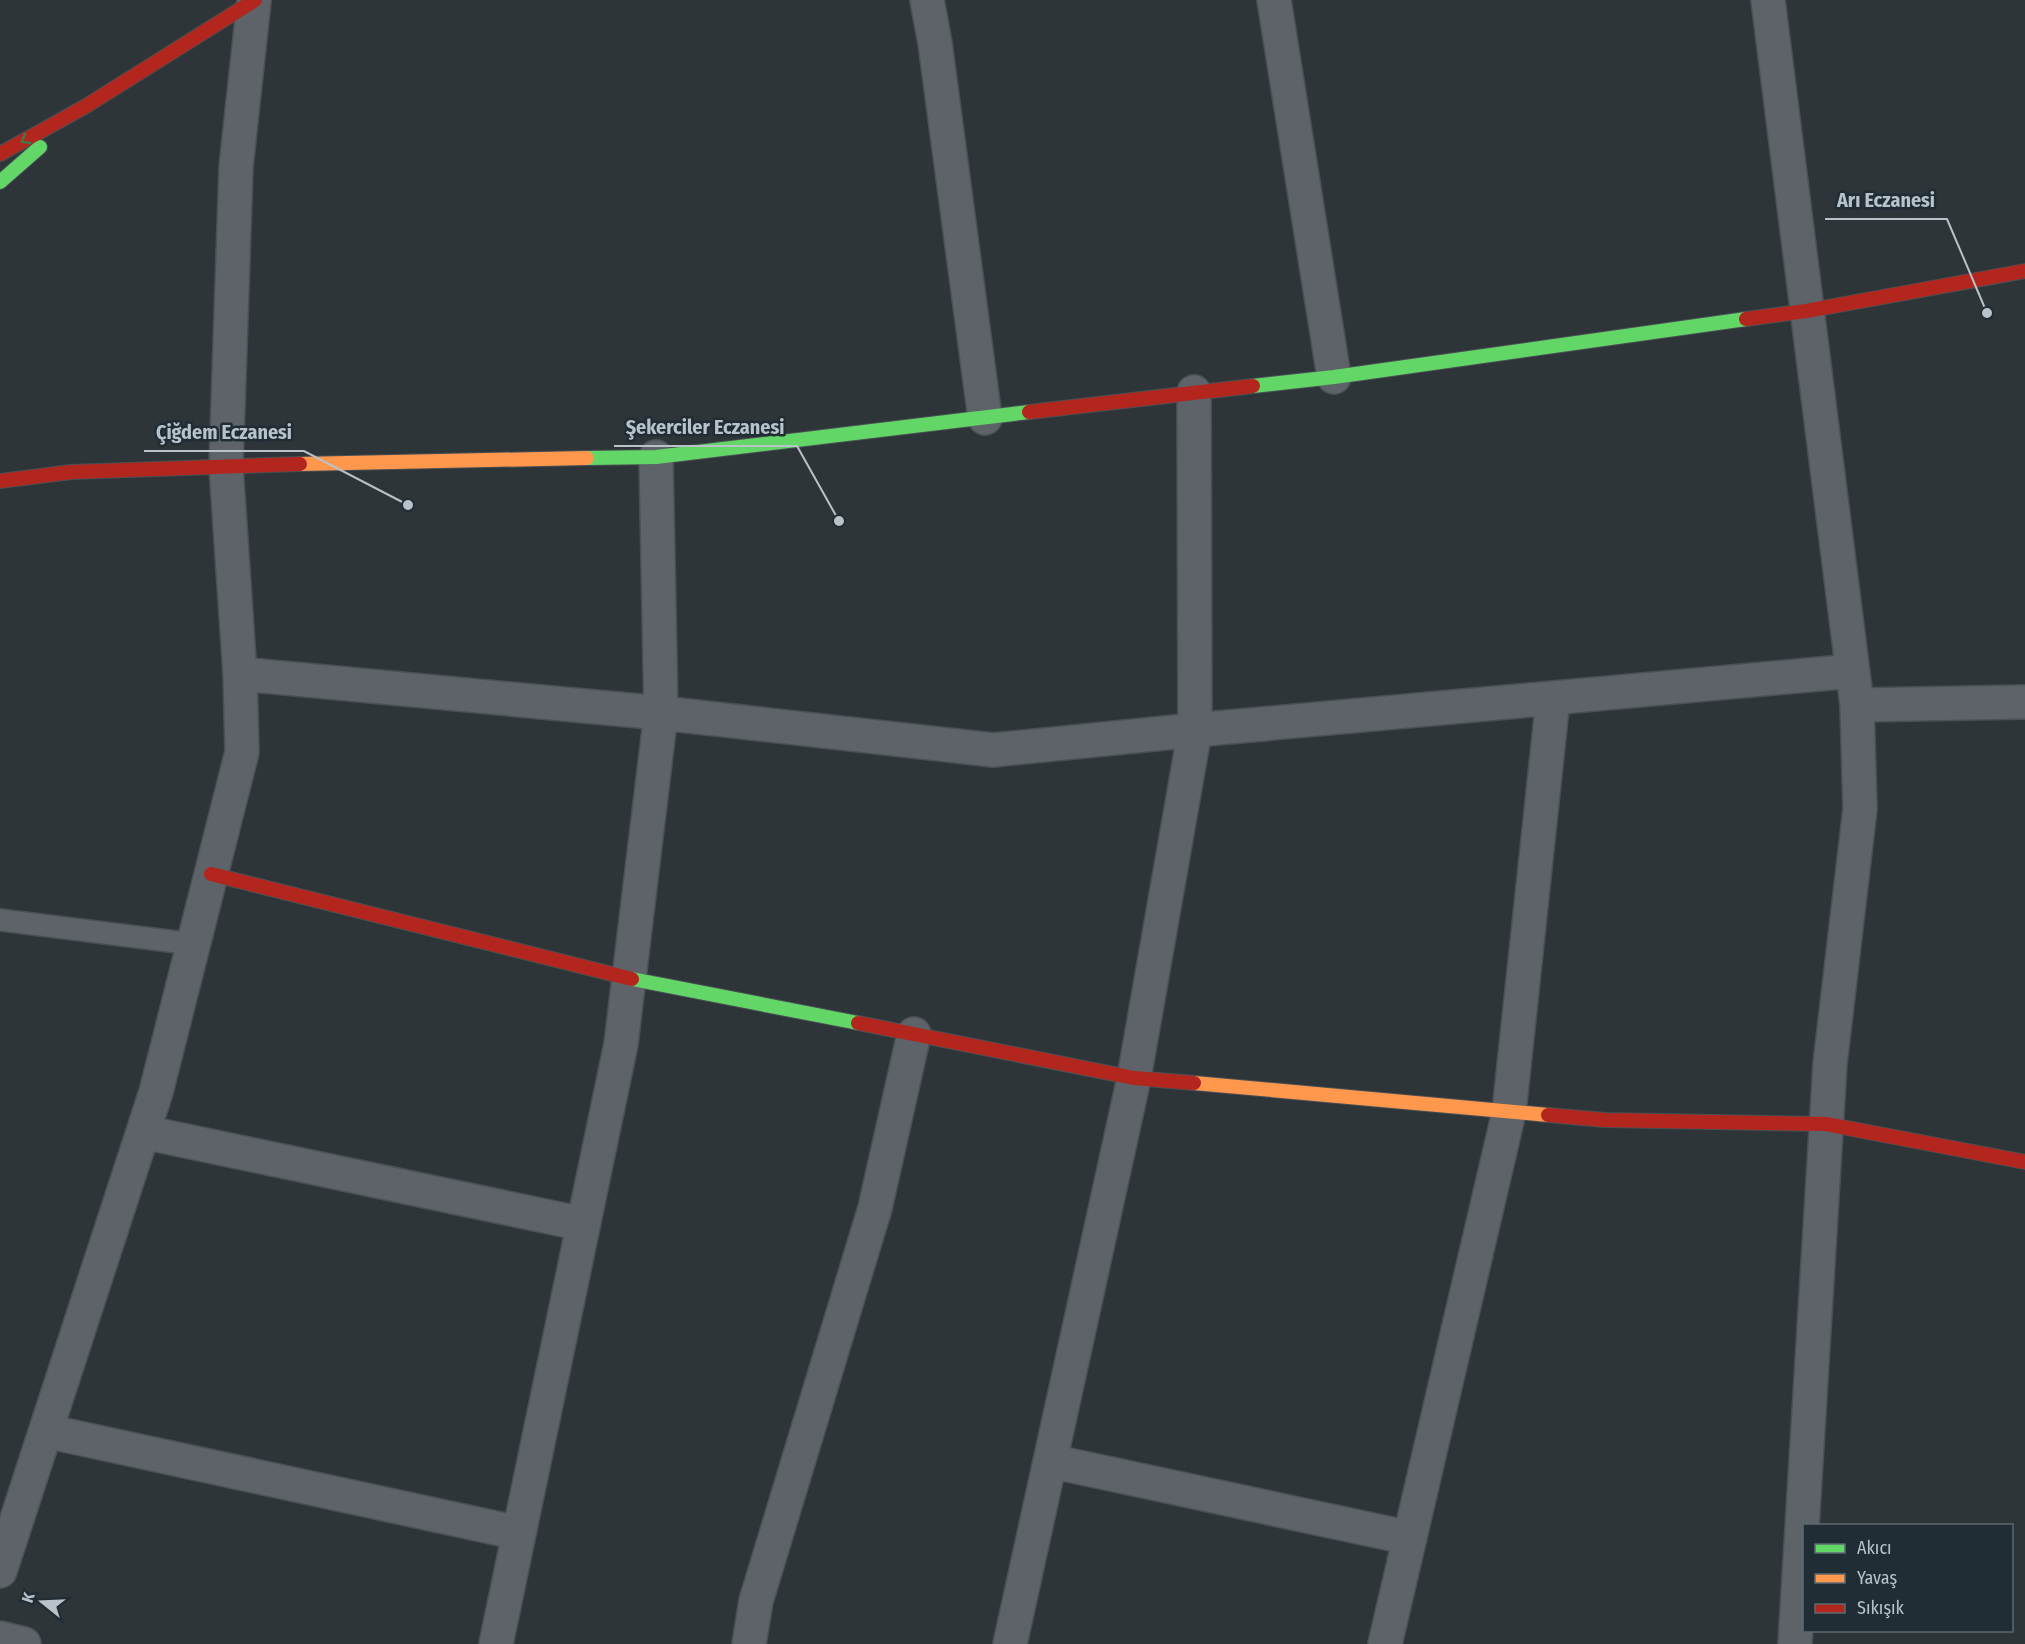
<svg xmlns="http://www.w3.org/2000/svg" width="2025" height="1644" font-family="'Fira Sans Condensed',sans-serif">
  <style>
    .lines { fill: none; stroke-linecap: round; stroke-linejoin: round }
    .lane-casing { stroke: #4a5054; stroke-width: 24 }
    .street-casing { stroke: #4a5054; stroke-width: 36 }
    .fast-casing { stroke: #4a5054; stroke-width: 16 }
    .slow-casing { stroke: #4a5054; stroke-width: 16 }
    .jam-casing { stroke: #4a5054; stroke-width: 16 }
    .lane { stroke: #5d6368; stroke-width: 21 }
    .street { stroke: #5d6368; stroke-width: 33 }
    .fast { stroke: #63d668; stroke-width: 14 }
    .slow { stroke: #ff974d; stroke-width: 14 }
    .jam { stroke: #b3261e; stroke-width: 14 }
    .oneway { stroke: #3e794b }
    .leader { fill: none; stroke: #b8c2c9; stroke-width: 2 }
    .callout-dot { fill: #b8c2c9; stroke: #202d34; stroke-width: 2 }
    .callout-label { font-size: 20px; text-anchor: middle; font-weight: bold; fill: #b8c2c9; stroke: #202d34; stroke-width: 5; stroke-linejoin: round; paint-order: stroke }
  </style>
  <rect width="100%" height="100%" fill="#2d3539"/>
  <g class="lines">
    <defs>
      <path id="lane" d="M 0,920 L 193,944"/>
      <path id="street" d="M 927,0 L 935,43 L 985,418
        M 1274,0 L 1334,377
        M 1768,0 L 1857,705 L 1860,809 L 1830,1064 L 1795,1644
        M 240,674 L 661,713 L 993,750 L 1195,730 L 1853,671
        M 1857,705 L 2025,702
        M 143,1132 L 583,1224
        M 46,1431 L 519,1533
        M 1050,1461 L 1410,1538
        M 0,1571 L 156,1092 L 242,752 L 240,674 L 226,466 L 236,167 L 254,1
        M 0,1638 L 24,1644
        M 496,1644 L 621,1044 L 661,713 L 656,457
        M 749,1644 L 756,1601 L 875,1208 L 914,1034
        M 1010,1644 L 1134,1078 L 1195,730 L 1194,392
        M 1385,1644 L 1509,1112 L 1553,699"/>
      <path id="fast" d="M 0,182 L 40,147
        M 1253,386 L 1334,377 L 1746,319
        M 587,458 L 656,457 L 1029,412
        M 632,979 L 858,1023"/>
      <path id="slow" d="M 300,464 L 587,458
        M 1194,1083 L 1548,1115"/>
      <path id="jam" d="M 0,154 L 86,106 L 255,0
        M 1746,319 L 1806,311 L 2025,271
        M 1029,412 L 1253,386
        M 0,481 L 71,472 L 300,464
        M 211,874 L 632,979
        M 858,1023 L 1134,1078 L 1194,1083
        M 1548,1115 L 1605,1120 L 1826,1124 L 2025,1162"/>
    </defs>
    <!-- lane casing -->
    <use href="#lane" class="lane-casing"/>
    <!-- street casing -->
    <use href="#street" class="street-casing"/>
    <!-- fast casing -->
    <use href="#fast" class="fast-casing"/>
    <!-- slow casing -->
    <use href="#slow" class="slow-casing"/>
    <!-- jam casing -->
    <use href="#jam" class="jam-casing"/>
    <!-- lane -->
    <use href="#lane" class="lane"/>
    <!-- street -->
    <use href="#street" class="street"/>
    <!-- fast -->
    <use href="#fast" class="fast"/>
    <!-- slow -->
    <use href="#slow" class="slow"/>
    <!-- jam -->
    <use href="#jam" class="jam"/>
  </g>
  <!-- one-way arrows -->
  <defs><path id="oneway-chevron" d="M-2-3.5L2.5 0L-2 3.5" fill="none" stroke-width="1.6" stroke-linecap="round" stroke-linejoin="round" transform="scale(1.5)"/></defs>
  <use class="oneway" href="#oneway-chevron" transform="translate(25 140) rotate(151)"/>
  <!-- callouts -->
  <path class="leader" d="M1987 313L1947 219H1825M839 521L797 446H614M408 505L304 451H144"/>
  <g class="callout-dot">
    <circle cx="1987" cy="313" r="6"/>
    <circle cx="839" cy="521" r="6"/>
    <circle cx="408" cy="505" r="6"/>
  </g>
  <g class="callout-label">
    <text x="1886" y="207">Arı Eczanesi</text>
    <text x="705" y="434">Şekerciler Eczanesi</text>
    <text x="224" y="439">Çiğdem Eczanesi</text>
  </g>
  <!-- legend -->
  <rect x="1803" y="1524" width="210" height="108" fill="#202d34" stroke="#5d6970" stroke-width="1.5"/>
  <rect x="1815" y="1544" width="30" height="9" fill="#63d668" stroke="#5d6970" stroke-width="1.5"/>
  <text x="1857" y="1554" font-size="18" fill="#b8c2c9">Akıcı</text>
  <rect x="1815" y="1574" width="30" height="9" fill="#ff974d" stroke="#5d6970" stroke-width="1.5"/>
  <text x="1857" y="1584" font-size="18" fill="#b8c2c9">Yavaş</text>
  <rect x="1815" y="1604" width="30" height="9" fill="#b3261e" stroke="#5d6970" stroke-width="1.5"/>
  <text x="1857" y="1614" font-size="18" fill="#b8c2c9">Sıkışık</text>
  <!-- north arrow -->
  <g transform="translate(42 1602) rotate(288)" stroke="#202d34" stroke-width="4.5" paint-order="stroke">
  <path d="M0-4.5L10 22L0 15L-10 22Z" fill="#b8c2c9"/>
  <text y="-9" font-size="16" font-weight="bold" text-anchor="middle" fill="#b8c2c9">K</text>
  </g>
</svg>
